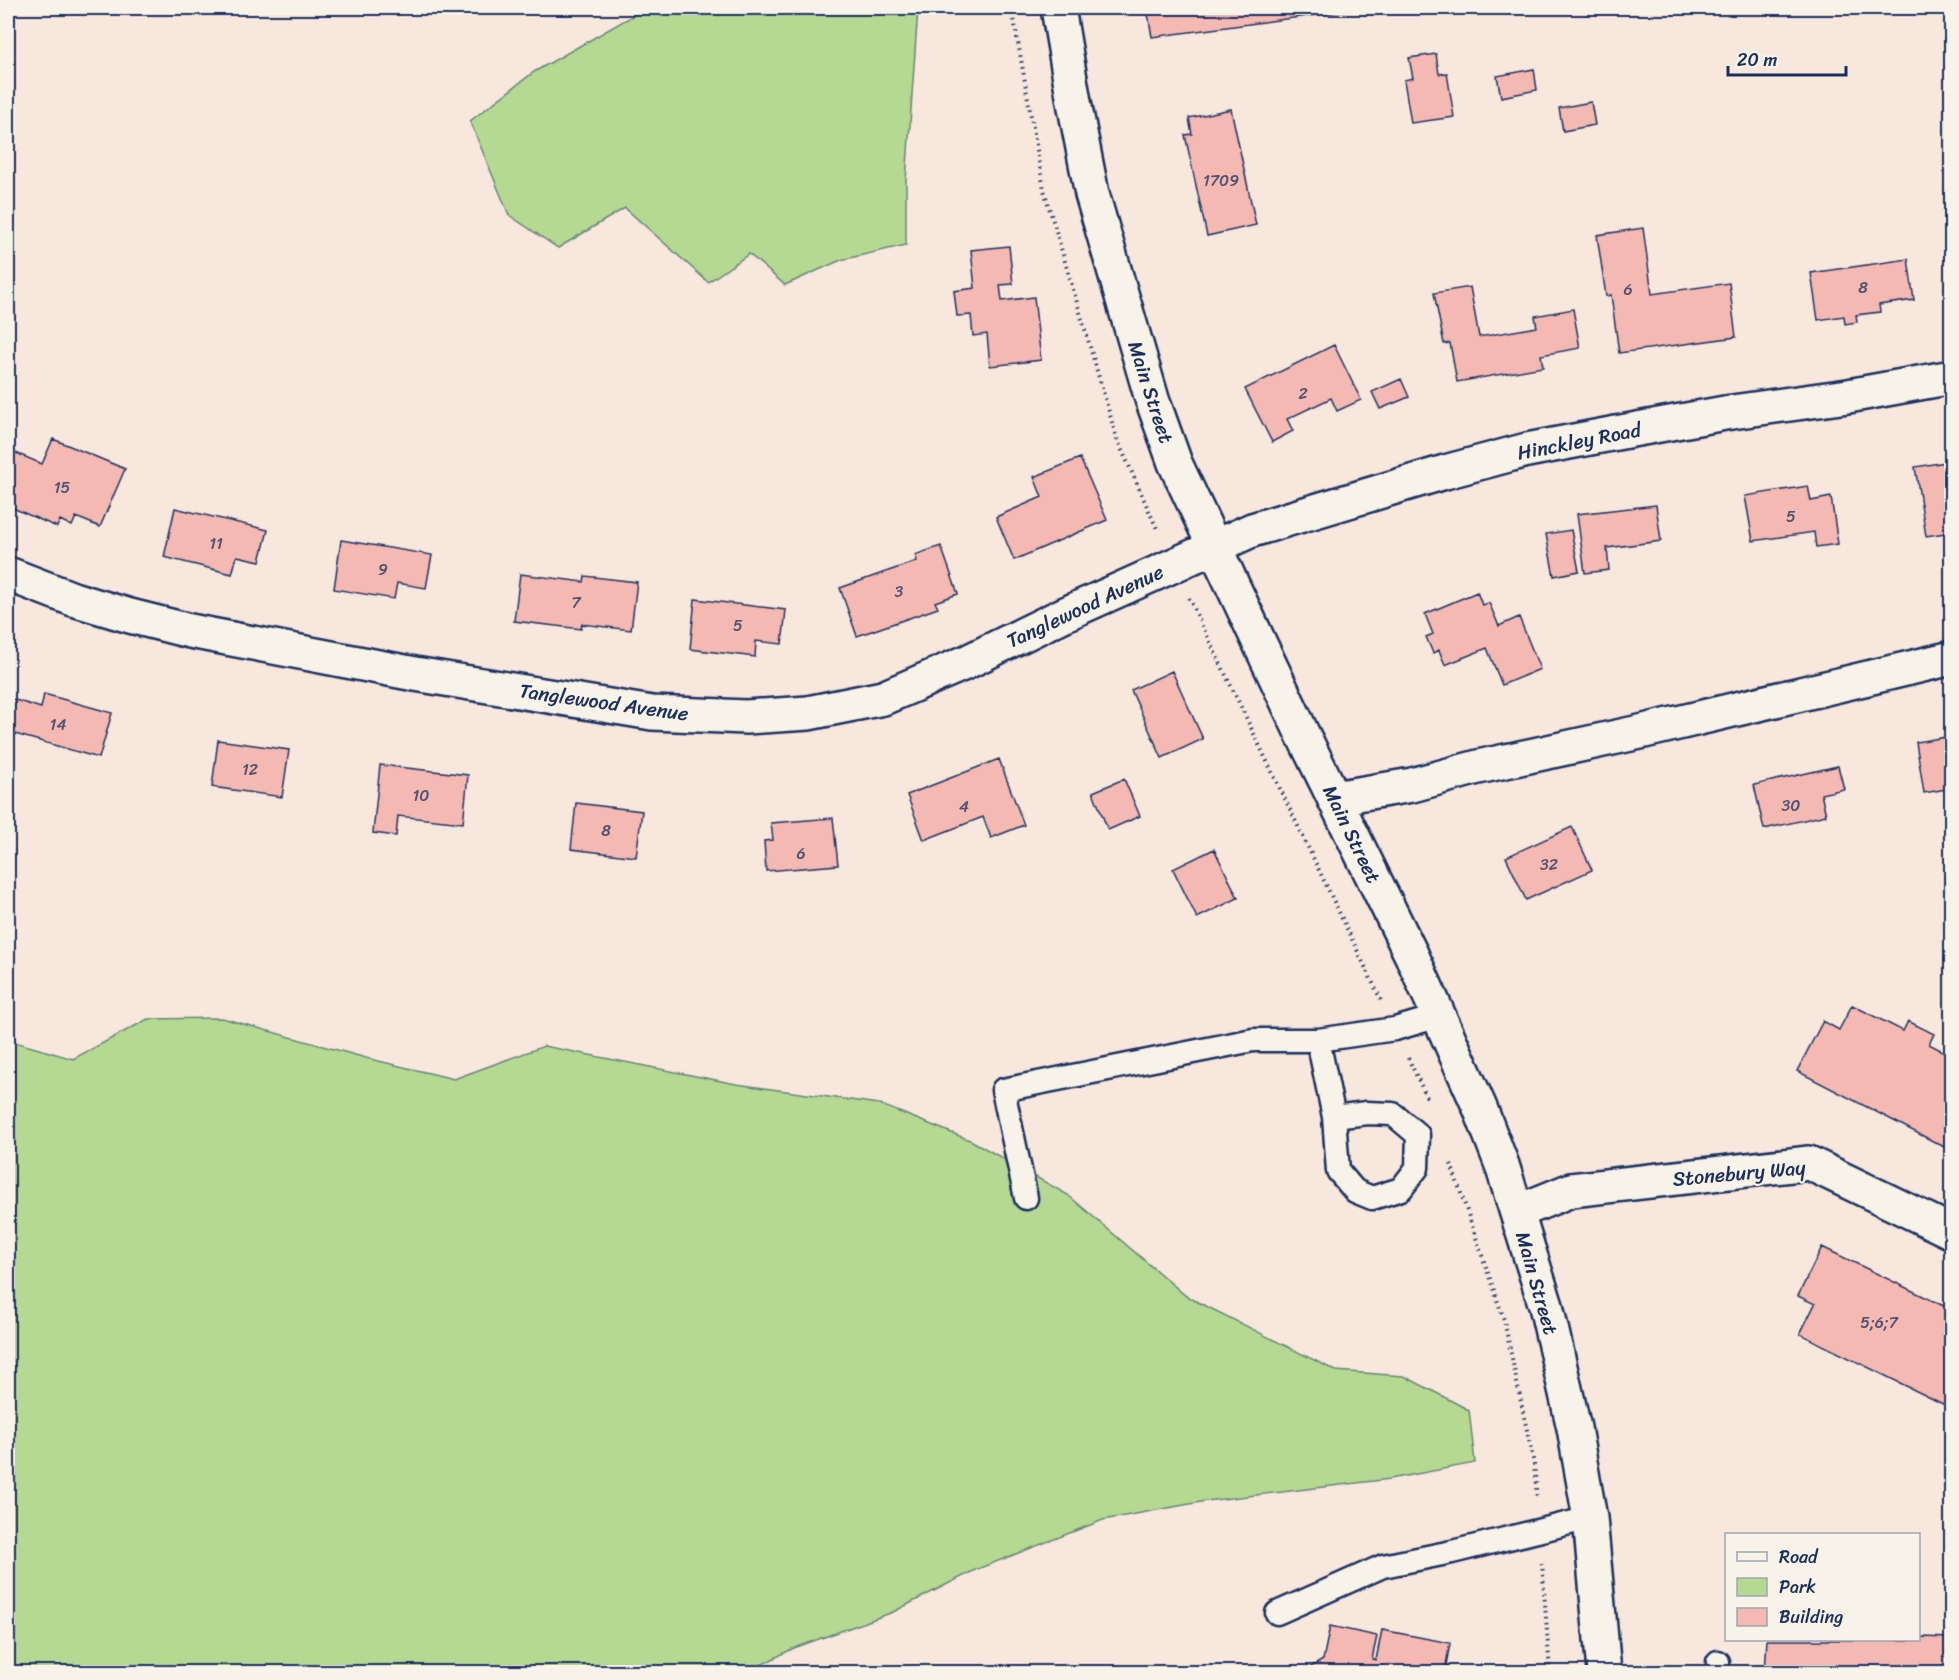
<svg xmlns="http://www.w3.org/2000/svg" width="1959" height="1680" font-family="Sriracha,sans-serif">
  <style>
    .green { fill: #b5d993; stroke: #688478; stroke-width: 1.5 }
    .building { fill: #f5b9b3; stroke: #1b2f5e; stroke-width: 1.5 }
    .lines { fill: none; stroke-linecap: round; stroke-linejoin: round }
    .lane-casing { stroke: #1b2f5e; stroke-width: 27 }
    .street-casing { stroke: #1b2f5e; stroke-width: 38 }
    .secondary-casing { stroke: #1b2f5e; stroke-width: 38 }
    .path { stroke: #1b2f5e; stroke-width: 4; stroke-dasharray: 1.5 4.5; stroke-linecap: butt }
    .lane { stroke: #f7f3e8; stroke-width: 22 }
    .street { stroke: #f7f3e8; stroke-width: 33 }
    .secondary { stroke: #f7f3e8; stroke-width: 33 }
    .labels { text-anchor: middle; stroke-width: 4.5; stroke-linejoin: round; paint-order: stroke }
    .number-label { font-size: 16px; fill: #525273 }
    .street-label { font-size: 20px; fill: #1b2f5e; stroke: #f7f3e8 }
  </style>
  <rect width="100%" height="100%" fill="#f7e7dd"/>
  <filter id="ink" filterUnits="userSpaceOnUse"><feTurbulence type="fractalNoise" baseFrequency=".0167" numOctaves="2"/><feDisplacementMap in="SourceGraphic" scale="12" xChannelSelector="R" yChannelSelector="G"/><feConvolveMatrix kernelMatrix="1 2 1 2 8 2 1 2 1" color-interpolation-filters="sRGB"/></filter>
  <g filter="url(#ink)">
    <!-- green -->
    <path class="green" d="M 641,8 L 918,8 L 906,181 L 906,245 L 841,260 L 785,285 L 749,254 L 708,282 L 625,208 L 558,248 L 509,215 L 470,121 L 534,72 L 636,14 Z
      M 222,1018 L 366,1058 L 454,1079 L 544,1046 L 736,1084 L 879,1104 L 972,1141 L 1068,1195 L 1186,1296 L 1336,1371 L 1404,1376 L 1469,1410 L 1475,1463 L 1390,1479 L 1206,1501 L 1103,1520 L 975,1570 L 893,1612 L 794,1648 L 747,1672 L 8,1672 L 8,1040 L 73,1059 L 148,1019 Z"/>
    <!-- building -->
    <path class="building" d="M 1147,8 L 1368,8 L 1152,37 Z
      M 1436,54 L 1439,74 L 1447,73 L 1454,117 L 1411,123 L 1404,80 L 1413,78 L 1409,58 Z
      M 1534,69 L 1537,90 L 1501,97 L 1497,76 Z
      M 1591,102 L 1595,125 L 1563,131 L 1559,108 Z
      M 1231,109 L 1256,225 L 1207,236 L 1185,135 L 1192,134 L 1189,118 Z
      M 1643,228 L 1652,294 L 1729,283 L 1736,337 L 1619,353 L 1611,295 L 1606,296 L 1597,235 Z
      M 1009,246 L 1013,284 L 1000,285 L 1002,301 L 1034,297 L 1041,360 L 990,366 L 987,334 L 973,336 L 971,315 L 957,316 L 954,291 L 975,288 L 971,250 Z
      M 1908,259 L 1914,300 L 1879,305 L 1880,312 L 1856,315 L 1857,322 L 1845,324 L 1844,316 L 1818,320 L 1811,273 Z
      M 1470,287 L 1479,337 L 1537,327 L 1535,316 L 1573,309 L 1580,348 L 1541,355 L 1543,367 L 1457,382 L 1450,343 L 1444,344 L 1434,293 Z
      M 1334,345 L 1361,400 L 1337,411 L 1331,398 L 1287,419 L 1293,431 L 1272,442 L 1245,389 Z
      M 1401,379 L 1409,397 L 1380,409 L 1372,392 Z
      M 53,439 L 125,469 L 100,527 L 76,517 L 72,526 L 60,520 L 57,527 L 8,506 L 9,450 L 42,464 Z
      M 1080,458 L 1107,520 L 1014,560 L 996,517 L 1042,497 L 1034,477 Z
      M 1952,461 L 1952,532 L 1926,536 L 1915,467 Z
      M 1808,486 L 1811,501 L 1831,497 L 1838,544 L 1816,547 L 1814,532 L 1753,541 L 1745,496 Z
      M 1656,505 L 1661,541 L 1607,548 L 1609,570 L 1585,573 L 1577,514 Z
      M 175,508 L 268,530 L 260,561 L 237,556 L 232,574 L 164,557 Z
      M 1571,530 L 1579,571 L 1554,576 L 1546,534 Z
      M 341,540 L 432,555 L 426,588 L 397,583 L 394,599 L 334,589 Z
      M 941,546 L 958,594 L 935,602 L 938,608 L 857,636 L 840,588 L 917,561 L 915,555 Z
      M 520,574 L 584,582 L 585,576 L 637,582 L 631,630 L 582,624 L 581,629 L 514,621 Z
      M 1477,592 L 1482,605 L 1489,603 L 1499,626 L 1519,617 L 1540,669 L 1502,685 L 1487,648 L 1445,665 L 1439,650 L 1433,653 L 1426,637 L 1433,634 L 1425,614 Z
      M 695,599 L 786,610 L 782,644 L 756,641 L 755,657 L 690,649 Z
      M 1172,671 L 1203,739 L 1162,758 L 1131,690 Z
      M 44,694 L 112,713 L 99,758 L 8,732 L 8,715 L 12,699 L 41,708 Z
      M 1952,736 L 1952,788 L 1924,793 L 1916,742 Z
      M 218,740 L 289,750 L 282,797 L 212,787 Z
      M 999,759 L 1024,825 L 991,838 L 983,817 L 924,840 L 907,795 Z
      M 380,765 L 468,775 L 463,823 L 398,816 L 396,836 L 373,833 Z
      M 1838,766 L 1844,789 L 1821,794 L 1826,815 L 1764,829 L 1754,785 Z
      M 1124,779 L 1140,816 L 1108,830 L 1093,792 Z
      M 576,803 L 642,811 L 636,857 L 571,849 Z
      M 833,818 L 838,865 L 766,871 L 764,841 L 773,840 L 771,823 Z
      M 1572,827 L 1592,870 L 1526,900 L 1506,857 Z
      M 1214,849 L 1238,898 L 1197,918 L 1173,869 Z
      M 1852,1005 L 1903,1031 L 1908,1021 L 1934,1034 L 1929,1044 L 1952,1056 L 1952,1151 L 1797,1071 L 1823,1021 L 1839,1030 Z
      M 1822,1247 L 1952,1310 L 1951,1408 L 1800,1334 L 1815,1304 L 1798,1296 Z
      M 1330,1626 L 1377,1636 L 1372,1659 L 1376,1660 L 1382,1630 L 1450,1643 L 1446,1665 L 1451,1672 L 1302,1672 L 1323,1660 Z
      M 1918,1637 L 1952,1638 L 1952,1672 L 1765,1672 L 1767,1640 L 1918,1640 Z"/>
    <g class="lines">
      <defs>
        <path id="lane" d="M 1318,1040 L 1334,1117 L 1338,1171 L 1355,1191 L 1372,1198 L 1401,1189 L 1417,1168 L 1418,1135 L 1393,1114 L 1367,1113 L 1334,1117
          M 1026,1198 L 1003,1090 L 1253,1040 L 1318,1040 L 1395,1029 L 1439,1016
          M 1277,1613 L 1383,1566 L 1452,1552 L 1590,1518
          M 1718,1662 L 1718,1672"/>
        <path id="street" d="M 8,574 L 73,599 L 130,616 L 190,631 L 415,674 L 652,713 L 746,717 L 808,713 L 883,698 L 967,662 L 1063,615 L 1252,530 L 1445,472 L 1527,450 L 1632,430 L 1725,413 L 1848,396 L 1952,377
          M 1334,798 L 1412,785 L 1478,767 L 1640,732 L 1952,658
          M 1517,1212 L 1571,1190 L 1809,1163 L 1952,1232"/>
        <path id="secondary" d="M 1058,8 L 1074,102 L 1092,194 L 1152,399 L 1175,463 L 1301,731 L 1412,956 L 1480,1108 L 1502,1165 L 1546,1306 L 1574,1428 L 1590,1518 L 1604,1672"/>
      </defs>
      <!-- lane casing -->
      <use href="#lane" class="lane-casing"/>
      <!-- street casing -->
      <use href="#street" class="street-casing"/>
      <!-- secondary casing -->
      <use href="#secondary" class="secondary-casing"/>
      <!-- path -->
      <path class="path" d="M 1012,8 L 1044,190 L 1117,439 L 1158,531
        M 1189,598 L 1381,1000
        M 1408,1058 L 1428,1100
        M 1451,1164 L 1504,1320 L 1534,1464 L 1537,1498
        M 1542,1563 L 1550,1672"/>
      <!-- lane -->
      <use href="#lane" class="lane"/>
      <!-- street -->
      <use href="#street" class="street"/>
      <!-- secondary -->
      <use href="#secondary" class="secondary"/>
    </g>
  </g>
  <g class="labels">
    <!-- number labels -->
    <g class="number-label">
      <text x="1221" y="186">1709</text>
      <text x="1863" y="293">8</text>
      <text x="1628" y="295">6</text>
      <text x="1303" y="399">2</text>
      <text x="62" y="493">15</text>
      <text x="1791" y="522">5</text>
      <text x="216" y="549">11</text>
      <text x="383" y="575">9</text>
      <text x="899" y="597">3</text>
      <text x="576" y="608">7</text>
      <text x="738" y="631">5</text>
      <text x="58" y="730">14</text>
      <text x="250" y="775">12</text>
      <text x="421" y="801">10</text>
      <text x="1791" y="811">30</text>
      <text x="964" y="812">4</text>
      <text x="606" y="836">8</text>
      <text x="801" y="859">6</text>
      <text x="1549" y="870">32</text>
      <text x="1879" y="1328">5;6;7</text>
    </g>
    <!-- street labels -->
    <g class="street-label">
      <text transform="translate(1151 392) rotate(72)" y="7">Main Street</text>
      <text transform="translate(1579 441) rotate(-11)" y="7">Hinckley Road</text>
      <text transform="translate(1085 606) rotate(-25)" y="7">Tanglewood Avenue</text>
      <text transform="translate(604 702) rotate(8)" y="7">Tanglewood Avenue</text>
      <text transform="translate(1352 834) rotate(64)" y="7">Main Street</text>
      <text transform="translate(1739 1173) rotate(-5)" y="7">Stonebury Way</text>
      <text transform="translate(1537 1283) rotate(74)" y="7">Main Street</text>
    </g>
  </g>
  <!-- margin -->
  <rect width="1959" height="1680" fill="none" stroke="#f7f3e8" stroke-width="30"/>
  <rect x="15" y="15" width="1929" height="1650" fill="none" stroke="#1b2f5e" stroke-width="2" filter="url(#ink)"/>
  <!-- legend -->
  <rect x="1725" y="1533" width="195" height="108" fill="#f7f3e8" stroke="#9fa5b1" stroke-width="1.5"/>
  <rect x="1737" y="1552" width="30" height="9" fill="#f7f3e8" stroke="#9fa5b1" stroke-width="1.5"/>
  <text x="1779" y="1563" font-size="18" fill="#1b2f5e">Road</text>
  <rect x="1737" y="1578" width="30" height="18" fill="#b5d993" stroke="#9fa5b1" stroke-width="1.5"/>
  <text x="1779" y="1593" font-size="18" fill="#1b2f5e">Park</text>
  <rect x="1737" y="1608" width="30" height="18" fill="#f5b9b3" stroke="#9fa5b1" stroke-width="1.5"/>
  <text x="1779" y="1623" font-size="18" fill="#1b2f5e">Building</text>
  <!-- scale -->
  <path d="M1728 66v9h118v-9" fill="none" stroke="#1b2f5e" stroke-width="3"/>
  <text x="1737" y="66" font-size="18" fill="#1b2f5e" stroke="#f7f3e8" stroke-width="4.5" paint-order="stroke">20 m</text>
</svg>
